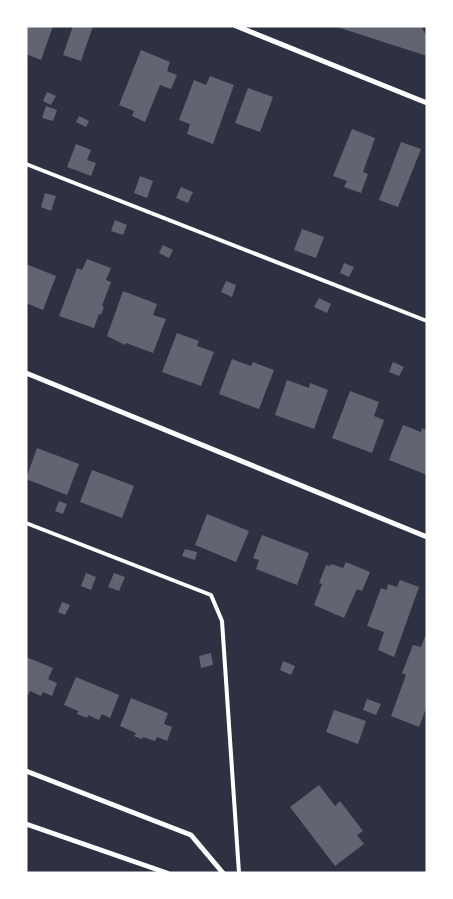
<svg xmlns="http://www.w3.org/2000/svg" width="453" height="899" font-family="'Nunito Sans',sans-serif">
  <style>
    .building { fill: #626471 }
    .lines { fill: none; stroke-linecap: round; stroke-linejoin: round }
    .service { stroke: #fff; stroke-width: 4 }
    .minor { stroke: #fff; stroke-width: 5 }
  </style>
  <rect width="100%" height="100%" fill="#2d3142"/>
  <!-- building -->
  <path class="building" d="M 27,26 L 53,26 L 41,60 L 26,54 Z
    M 73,26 L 93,26 L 81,61 L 63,55 Z
    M 334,26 L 421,26 L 427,37 L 427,56 Z
    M 141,50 L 170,62 L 167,71 L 177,75 L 171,89 L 160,85 L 145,122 L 132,116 L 134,111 L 119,105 Z
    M 210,76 L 234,85 L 213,144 L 187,134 L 190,124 L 179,120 L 194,80 L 206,85 Z
    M 248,88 L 273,97 L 260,132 L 235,123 Z
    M 47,92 L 56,96 L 51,105 L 43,101 Z
    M 46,106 L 57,110 L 53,121 L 42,118 Z
    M 79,116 L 89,121 L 86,127 L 76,122 Z
    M 352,129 L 375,138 L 363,172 L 368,174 L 361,193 L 344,187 L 347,181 L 333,176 Z
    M 401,142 L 421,149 L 398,207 L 379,200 Z
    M 76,144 L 91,150 L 87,160 L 96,163 L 91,176 L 67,167 Z
    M 140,176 L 153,181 L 147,198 L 134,193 Z
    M 181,187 L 193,192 L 188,203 L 176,198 Z
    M 45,193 L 56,196 L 51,211 L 41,207 Z
    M 115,220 L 127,225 L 123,235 L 111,231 Z
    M 302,229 L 324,237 L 316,258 L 294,250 Z
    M 163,245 L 173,250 L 169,258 L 159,253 Z
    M 87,259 L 111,268 L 106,280 L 111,282 L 102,306 L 104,307 L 101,315 L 99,314 L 94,328 L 59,316 L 77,268 L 82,270 Z
    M 344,263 L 354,267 L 349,277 L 340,273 Z
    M 26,264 L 56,276 L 43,310 L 26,303 Z
    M 226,281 L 236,285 L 232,297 L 221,292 Z
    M 123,291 L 157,304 L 153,315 L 166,319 L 153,353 L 126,343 L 125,345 L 107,336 Z
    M 319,298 L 331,304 L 327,313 L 314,307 Z
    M 177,333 L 199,341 L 197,346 L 214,352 L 201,386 L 162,372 Z
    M 232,359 L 251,366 L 253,362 L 274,370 L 259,409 L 219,394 Z
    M 393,362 L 404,367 L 399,376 L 389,372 Z
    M 287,380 L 309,388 L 310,383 L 328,390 L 314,429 L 275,415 Z
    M 350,391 L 379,402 L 374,416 L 384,420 L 372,453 L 332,438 Z
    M 403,425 L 421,432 L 422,428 L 427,430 L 427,475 L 389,460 Z
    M 37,448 L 79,464 L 67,495 L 26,479 Z
    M 92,470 L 134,486 L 122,518 L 80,502 Z
    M 59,501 L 67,504 L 63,514 L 55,511 Z
    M 207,514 L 249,531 L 236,562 L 195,545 Z
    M 262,535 L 309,553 L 297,585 L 256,569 L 259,560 L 253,558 Z
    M 185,549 L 197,552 L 195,560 L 182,556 Z
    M 346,562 L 370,572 L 362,591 L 357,589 L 344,618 L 314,605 L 322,584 L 319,583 L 326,565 L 330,566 L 331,564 L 343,568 Z
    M 86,573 L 96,577 L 91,590 L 81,586 Z
    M 114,573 L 125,577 L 119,591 L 108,587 Z
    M 400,580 L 419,587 L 394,657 L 378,650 L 384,632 L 367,626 L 381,588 L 387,590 L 388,584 L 397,587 Z
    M 62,602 L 70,605 L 65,615 L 58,612 Z
    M 427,632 L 427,706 L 419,727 L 391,716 L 406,675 L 402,673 L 413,645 L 421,647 Z
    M 211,653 L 213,665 L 201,668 L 199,656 Z
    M 26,657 L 53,668 L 48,679 L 57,683 L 52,696 L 43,692 L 41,696 L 30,691 L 28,695 L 26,694 Z
    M 283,661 L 295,666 L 291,675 L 280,670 Z
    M 76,677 L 119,695 L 110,718 L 102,714 L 99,720 L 88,715 L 87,718 L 77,714 L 78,711 L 64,705 Z
    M 131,698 L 168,713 L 164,724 L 172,727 L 167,741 L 157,737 L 155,741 L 143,737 L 142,739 L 134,736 L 136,733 L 120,726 Z
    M 367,699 L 381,704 L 376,715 L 363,710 Z
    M 334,710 L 366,721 L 358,744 L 326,732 Z
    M 319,785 L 335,806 L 340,801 L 363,831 L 357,835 L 364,844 L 335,866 L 290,807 Z"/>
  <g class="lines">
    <!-- service -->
    <path class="service" d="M 26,164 L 427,321
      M 26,523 L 211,595 L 222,621 L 239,873"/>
    <!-- minor -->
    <path class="minor" d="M 236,26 L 427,103
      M 26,373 L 427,537
      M 26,771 L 191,835 L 223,873
      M 26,824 L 167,873"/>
  </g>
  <!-- border -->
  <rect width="453" height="899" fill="none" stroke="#ffffff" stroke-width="55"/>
</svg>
